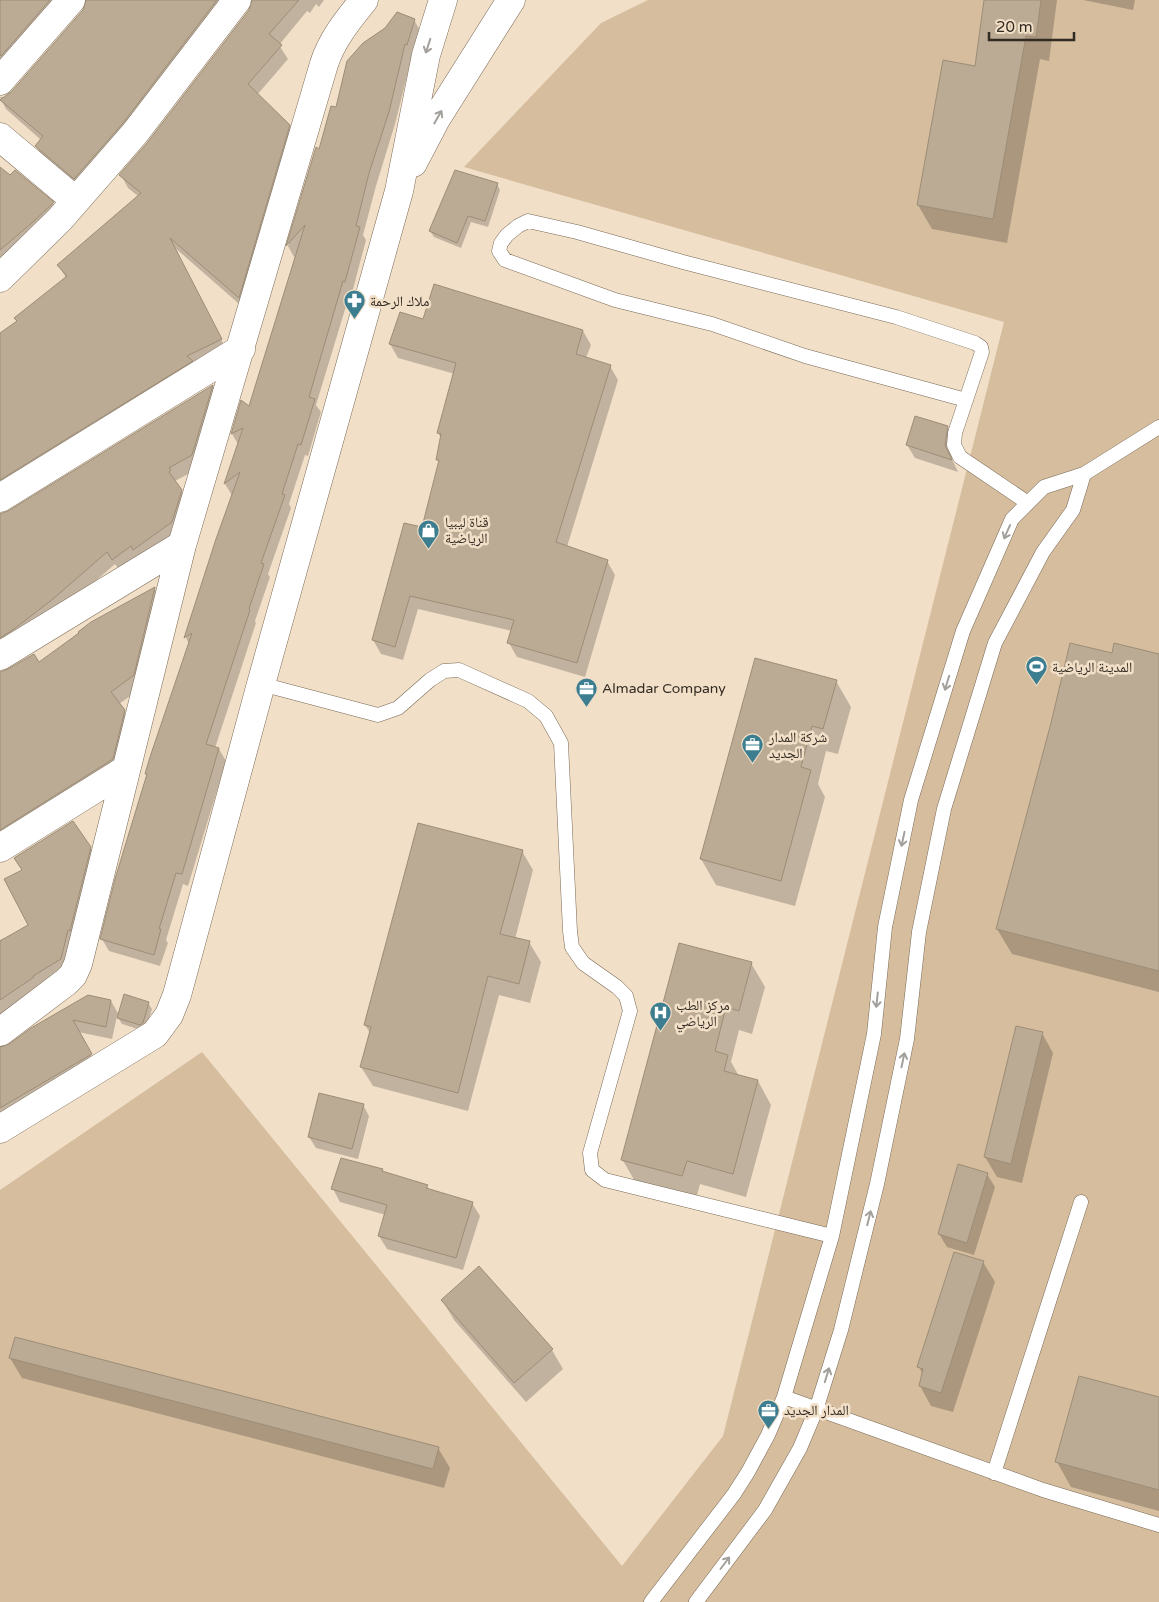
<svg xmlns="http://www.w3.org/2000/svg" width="1159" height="1602" font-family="'Varela Round','Noto Naskh Arabic',sans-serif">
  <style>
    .green { fill: #d5bd9e }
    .shadow { fill: #0003 }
    .building { fill: #bbaa94; stroke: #9d8d77 }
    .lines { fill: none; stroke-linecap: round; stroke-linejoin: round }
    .service-casing { stroke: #796955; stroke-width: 15 }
    .minor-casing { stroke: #796955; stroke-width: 29 }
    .service { stroke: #fff; stroke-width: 14 }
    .minor { stroke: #fff; stroke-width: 28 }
    .oneway { stroke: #a3a09c }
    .labels { text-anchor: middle; stroke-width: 5; stroke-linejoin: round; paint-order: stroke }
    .poi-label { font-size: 14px; fill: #322b22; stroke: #f2dfc8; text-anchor: start }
  </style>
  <rect width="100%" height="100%" fill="#f2dfc8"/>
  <!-- green -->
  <path class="green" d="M 648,0 L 1159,0 L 1159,1602 L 0,1602 L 0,1190 L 202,1052 L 622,1566 L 723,1436 L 1004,322 L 464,167 L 601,23 Z"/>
  <!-- shadow -->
  <path class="shadow" d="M 0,0 L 71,0 L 0,79 Z
    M 87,0 L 237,0 L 82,191 L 44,159 L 36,146 L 41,140 L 6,109 L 0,97 L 5,97 L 13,92 L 84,11 Z
    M 254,0 L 324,0 L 319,7 L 316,4 L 310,13 L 307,11 L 279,45 L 288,59 L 257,95 L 289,126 L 296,139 L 246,310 L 174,247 L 228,353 L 0,497 L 0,334 L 18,322 L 66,278 L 59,266 L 138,196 L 128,188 L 121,175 L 148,143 L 250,10 Z
    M 985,0 L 1057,0 L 1049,61 L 1040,59 L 1007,243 L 932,229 L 918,205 L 976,68 Z
    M 1083,0 L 1135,0 L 1133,10 Z
    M 414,20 L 421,32 L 412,56 L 395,124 L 376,186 L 363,235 L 366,240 L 352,293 L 350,293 L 316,405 L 321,412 L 308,456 L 305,455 L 289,504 L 291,508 L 268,574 L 270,577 L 255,621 L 256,623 L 215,748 L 219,749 L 226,761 L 188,886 L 183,884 L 166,940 L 168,943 L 160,966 L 109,951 L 102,939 L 148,776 L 147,774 L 189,644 L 186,638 L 233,497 L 225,484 L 238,444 L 232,434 L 242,402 L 250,408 L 297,254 L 294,257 L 288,246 L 316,149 L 319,152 L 336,108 Z
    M 0,169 L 10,177 L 15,171 L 53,203 L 60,216 L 0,269 Z
    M 497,184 L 500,190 L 488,227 L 471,222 L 461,248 L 434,237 L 430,231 Z
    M 424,320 L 583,331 L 591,345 L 586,358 L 610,366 L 618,380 L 567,547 L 607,561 L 615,575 L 585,677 L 517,657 L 509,643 L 512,631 L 418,609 L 403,660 L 381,654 L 373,640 L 423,528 L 439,463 L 437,459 L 441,438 L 438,433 L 455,374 L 398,358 L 390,344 Z
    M 213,386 L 220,399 L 199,468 L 175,481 L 189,504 L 180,535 L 121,572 L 115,564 L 60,612 L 0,655 L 0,515 L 9,512 Z
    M 947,427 L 955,440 L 952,459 L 958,472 L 915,458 L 907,445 Z
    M 155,589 L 162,602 L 140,689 L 119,704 L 132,725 L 120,772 L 0,840 L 0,673 L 39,664 L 91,623 Z
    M 1159,655 L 1159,992 L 1012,954 L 997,929 Z
    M 836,681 L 851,707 L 838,754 L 826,751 L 818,784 L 825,797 L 795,906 L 716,885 L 701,859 Z
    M 90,847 L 99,863 L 69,974 L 0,1020 L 0,940 L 29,926 Z
    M 522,851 L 533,870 L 515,939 L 529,942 L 541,962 L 530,1003 L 499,995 L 468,1111 L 373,1086 L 361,1067 L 370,1033 L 365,1025 Z
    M 751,963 L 765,987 L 752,1034 L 739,1030 L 731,1062 L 739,1076 L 758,1081 L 771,1105 L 746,1197 L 700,1184 L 696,1199 L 636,1183 L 622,1159 Z
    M 111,1001 L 119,1015 L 148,1003 L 152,1009 L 146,1029 L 144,1031 L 122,1024 L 117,1016 L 112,1039 L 78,1032 L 98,1067 L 0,1128 L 0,1048 Z
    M 1042,1033 L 1053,1053 L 1022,1183 L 997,1177 L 985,1157 Z
    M 363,1105 L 369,1116 L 358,1159 L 316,1148 L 309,1137 Z
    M 382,1170 L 383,1172 L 427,1186 L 430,1191 L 472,1203 L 480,1216 L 463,1270 L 387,1249 L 379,1236 L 386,1215 L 340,1202 L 333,1189 Z
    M 987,1174 L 995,1187 L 974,1255 L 947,1247 L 939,1234 Z
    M 983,1262 L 995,1282 L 953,1412 L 931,1406 L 920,1386 L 923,1375 L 919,1367 Z
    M 442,1300 L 552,1350 L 563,1369 L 526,1402 L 454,1320 Z
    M 10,1358 L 438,1448 L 450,1468 L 444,1488 L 22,1378 Z
    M 1159,1399 L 1159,1511 L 1071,1487 L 1057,1462 Z"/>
  <!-- building -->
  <path class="building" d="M 0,0 L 50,0 L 1,56 L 0,55 Z
    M 86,0 L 217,0 L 123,123 L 74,179 L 35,146 L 43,136 L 0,100 L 12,91 L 83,10 Z
    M 252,0 L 299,0 L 269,34 L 282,45 L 248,84 L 290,125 L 239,298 L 170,238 L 222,339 L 187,356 L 193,361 L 0,480 L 0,333 L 17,321 L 14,318 L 67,276 L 57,265 L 141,193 L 119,175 L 147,143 L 249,10 Z
    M 984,0 L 1041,0 L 1036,37 L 1026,36 L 993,219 L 917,205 L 943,60 L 975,66 Z
    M 397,12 L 415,19 L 407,45 L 405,44 L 389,112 L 369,173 L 356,226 L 360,227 L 345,282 L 343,281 L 309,397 L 315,399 L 301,445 L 298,444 L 282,494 L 285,495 L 261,563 L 264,564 L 249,609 L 250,610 L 206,744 L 219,748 L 182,874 L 176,873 L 159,929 L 161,929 L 154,955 L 100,939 L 115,879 L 147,774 L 145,774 L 150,757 L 192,633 L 184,638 L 216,539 L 240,472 L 224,484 L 243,428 L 231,434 L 241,400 L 249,406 L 305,225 L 286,246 L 316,147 L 319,149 L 331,106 L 336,107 L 347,61 L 363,43 L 385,28 Z
    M 0,167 L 10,175 L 15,170 L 54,202 L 33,222 L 0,250 Z
    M 455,170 L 498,183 L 485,221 L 468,216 L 457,243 L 429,231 Z
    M 434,284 L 583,330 L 576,354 L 611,365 L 556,542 L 608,560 L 577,663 L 507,643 L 514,620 L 410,596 L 395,647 L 372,640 L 404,523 L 422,527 L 439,460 L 436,460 L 441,434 L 437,433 L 456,363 L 389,344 L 400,312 L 423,319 Z
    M 213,385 L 192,455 L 169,468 L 171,470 L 169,472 L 182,490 L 172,522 L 133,550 L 131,546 L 112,560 L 107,552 L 53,599 L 14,629 L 0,638 L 0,514 L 8,511 Z
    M 915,416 L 948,426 L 945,445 L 952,460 L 906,445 Z
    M 155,587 L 134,675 L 111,692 L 125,710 L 113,759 L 0,830 L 0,672 L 8,669 L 34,654 L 39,662 L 79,633 L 78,632 L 91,622 Z
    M 1070,643 L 1112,653 L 1114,643 L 1159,654 L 1159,971 L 996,929 L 1051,723 Z
    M 755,658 L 837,680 L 823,729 L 812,726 L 801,767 L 811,770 L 781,881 L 700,859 Z
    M 73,821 L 91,847 L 70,931 L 68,930 L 61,959 L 33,976 L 34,977 L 0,1000 L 0,941 L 28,925 L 4,879 L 22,870 L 14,858 Z
    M 418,823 L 523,850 L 500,934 L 530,941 L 519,984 L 488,976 L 458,1093 L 360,1067 L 371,1027 L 364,1025 Z
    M 679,943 L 752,962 L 739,1011 L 726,1007 L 715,1051 L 728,1055 L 724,1071 L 758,1080 L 733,1174 L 687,1161 L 682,1176 L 621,1160 Z
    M 124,994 L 149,1002 L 143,1023 L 140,1025 L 117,1018 Z
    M 88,995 L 111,1000 L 106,1027 L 73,1020 L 92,1054 L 0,1108 L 0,1047 L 9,1044 L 31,1028 Z
    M 1016,1026 L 1043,1032 L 1011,1164 L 984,1157 Z
    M 319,1093 L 364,1104 L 352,1149 L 308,1137 Z
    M 341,1158 L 383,1169 L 382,1171 L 428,1185 L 426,1188 L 473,1202 L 456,1258 L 378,1236 L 387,1205 L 331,1189 Z
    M 958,1164 L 988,1173 L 967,1243 L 938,1234 Z
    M 954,1252 L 984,1261 L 941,1393 L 919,1386 L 923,1369 L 917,1367 Z
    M 479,1266 L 553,1349 L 514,1383 L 441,1300 Z
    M 15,1337 L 439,1447 L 433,1469 L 9,1358 Z
    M 1079,1376 L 1159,1397 L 1159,1490 L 1055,1462 Z"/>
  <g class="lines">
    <defs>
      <path id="service" d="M 966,400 L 805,356 L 712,324 L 615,300 L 505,260 L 499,251 L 501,243 L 507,235 L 518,226 L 528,221 L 577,232 L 683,262 L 896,317 L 975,343 L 981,347 L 982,352 L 955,433 L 954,445 L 960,457 L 1028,503
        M 261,684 L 378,715 L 398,708 L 430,680 L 444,671 L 459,670 L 528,701 L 546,716 L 561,743 L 570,931 L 572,947 L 583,963 L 617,987 L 626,996 L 630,1011 L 590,1153 L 592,1170 L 605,1180 L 832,1236
        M 784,1397 L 1043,1490 L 1159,1525
        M 994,1473 L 1081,1202
        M 651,1602 L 734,1494 L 748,1472 L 768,1435 L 784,1397 L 832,1236 L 874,1034 L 885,927 L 911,800 L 963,631 L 1012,519 L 1044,487 L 1084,474 L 1159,427
        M 696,1602 L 765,1510 L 800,1448 L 816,1410 L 841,1330 L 877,1184 L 907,1039 L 919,932 L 944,809 L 995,643 L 1043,552 L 1073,510 L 1084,474"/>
      <path id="minor" d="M 0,81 L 71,0
        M 0,137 L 75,200
        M 413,163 L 436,119 L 511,0
        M 0,278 L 60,219 L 135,133 L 237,0
        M 0,498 L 241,349
        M 0,656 L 182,545
        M 0,848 L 125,770
        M 0,1032 L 66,982 L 73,975 L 78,964 L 182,545 L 324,64 C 332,39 348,20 364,0
        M 0,1129 L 155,1034 L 169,1015 L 177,995 L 261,684 L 399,191 L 426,55 L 443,0"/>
    </defs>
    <!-- service casing -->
    <use href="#service" class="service-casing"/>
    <!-- minor casing -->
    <use href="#minor" class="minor-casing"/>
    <!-- service -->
    <use href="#service" class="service"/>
    <!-- minor -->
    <use href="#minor" class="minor"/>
  </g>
  <!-- one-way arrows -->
  <defs><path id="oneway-shaft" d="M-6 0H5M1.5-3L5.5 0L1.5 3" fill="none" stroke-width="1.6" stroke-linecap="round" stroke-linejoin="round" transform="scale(1.25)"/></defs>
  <g class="oneway">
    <use href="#oneway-shaft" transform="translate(428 46) rotate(108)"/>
    <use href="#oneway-shaft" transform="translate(438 117) rotate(-60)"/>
    <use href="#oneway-shaft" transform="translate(1007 532) rotate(114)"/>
    <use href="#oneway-shaft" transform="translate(947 683) rotate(107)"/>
    <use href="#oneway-shaft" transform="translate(903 839) rotate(102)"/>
    <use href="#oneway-shaft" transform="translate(877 1000) rotate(96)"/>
    <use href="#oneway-shaft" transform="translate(903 1060) rotate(-78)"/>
    <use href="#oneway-shaft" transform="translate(869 1218) rotate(-76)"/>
    <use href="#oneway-shaft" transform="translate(827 1375) rotate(-73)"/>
    <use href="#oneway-shaft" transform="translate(725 1563) rotate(-53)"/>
  </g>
  <!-- icons -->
  <defs>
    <symbol id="pharmacy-pin" viewBox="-11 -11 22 30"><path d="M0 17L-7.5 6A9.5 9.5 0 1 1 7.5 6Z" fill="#3c7e90" stroke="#f2dfc8"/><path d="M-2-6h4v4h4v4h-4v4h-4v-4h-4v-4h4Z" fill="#fff"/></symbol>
    <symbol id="shop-pin" viewBox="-11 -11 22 30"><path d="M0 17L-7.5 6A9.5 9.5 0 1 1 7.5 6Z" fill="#3c7e90" stroke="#f2dfc8"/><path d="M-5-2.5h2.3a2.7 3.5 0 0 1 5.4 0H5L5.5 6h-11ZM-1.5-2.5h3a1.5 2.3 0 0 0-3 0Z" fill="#fff"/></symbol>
    <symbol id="stadium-pin" viewBox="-11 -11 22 30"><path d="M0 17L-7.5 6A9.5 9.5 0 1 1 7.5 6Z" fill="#3c7e90" stroke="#f2dfc8"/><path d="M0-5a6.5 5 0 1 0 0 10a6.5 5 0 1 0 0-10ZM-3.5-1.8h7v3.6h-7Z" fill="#fff"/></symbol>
    <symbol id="office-pin" viewBox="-11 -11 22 30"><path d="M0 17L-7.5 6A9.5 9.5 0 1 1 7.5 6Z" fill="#3c7e90" stroke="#f2dfc8"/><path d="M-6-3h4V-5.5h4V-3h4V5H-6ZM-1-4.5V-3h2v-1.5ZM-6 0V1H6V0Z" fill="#fff"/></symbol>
    <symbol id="hospital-pin" viewBox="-11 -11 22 30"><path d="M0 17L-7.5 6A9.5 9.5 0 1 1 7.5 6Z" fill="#3c7e90" stroke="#f2dfc8"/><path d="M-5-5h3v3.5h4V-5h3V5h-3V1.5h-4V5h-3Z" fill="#fff"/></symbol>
  </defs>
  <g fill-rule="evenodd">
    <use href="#pharmacy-pin" x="342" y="288" width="25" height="34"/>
    <use href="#shop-pin" x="416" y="518" width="25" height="34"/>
    <use href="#stadium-pin" x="1024" y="654" width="25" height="34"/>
    <use href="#office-pin" x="574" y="676" width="25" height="34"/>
    <use href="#office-pin" x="740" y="732" width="25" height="34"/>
    <use href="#hospital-pin" x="648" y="1000" width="25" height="34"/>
    <use href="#office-pin" x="756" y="1398" width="25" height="34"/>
  </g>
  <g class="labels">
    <!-- poi labels -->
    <g class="poi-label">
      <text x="370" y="306">ملاك الرحمة</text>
      <text x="445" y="527">قناة ليبيا<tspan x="445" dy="16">الرياضية</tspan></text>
      <text x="1052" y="672">المدينة الرياضية</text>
      <text x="602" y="693">Almadar Company</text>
      <text x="769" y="742">شركة المدار<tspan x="769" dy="16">الجديد</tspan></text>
      <text x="676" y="1010">مركز الطب<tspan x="676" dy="16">الرياضي</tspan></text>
      <text x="784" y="1415">المدار الجديد</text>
    </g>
  </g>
  <!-- scale -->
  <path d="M989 32v8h85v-8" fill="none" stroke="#322b22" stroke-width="2.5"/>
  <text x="996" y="32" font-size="15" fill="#322b22" stroke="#f2dfc8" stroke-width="4" paint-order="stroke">20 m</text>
</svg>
